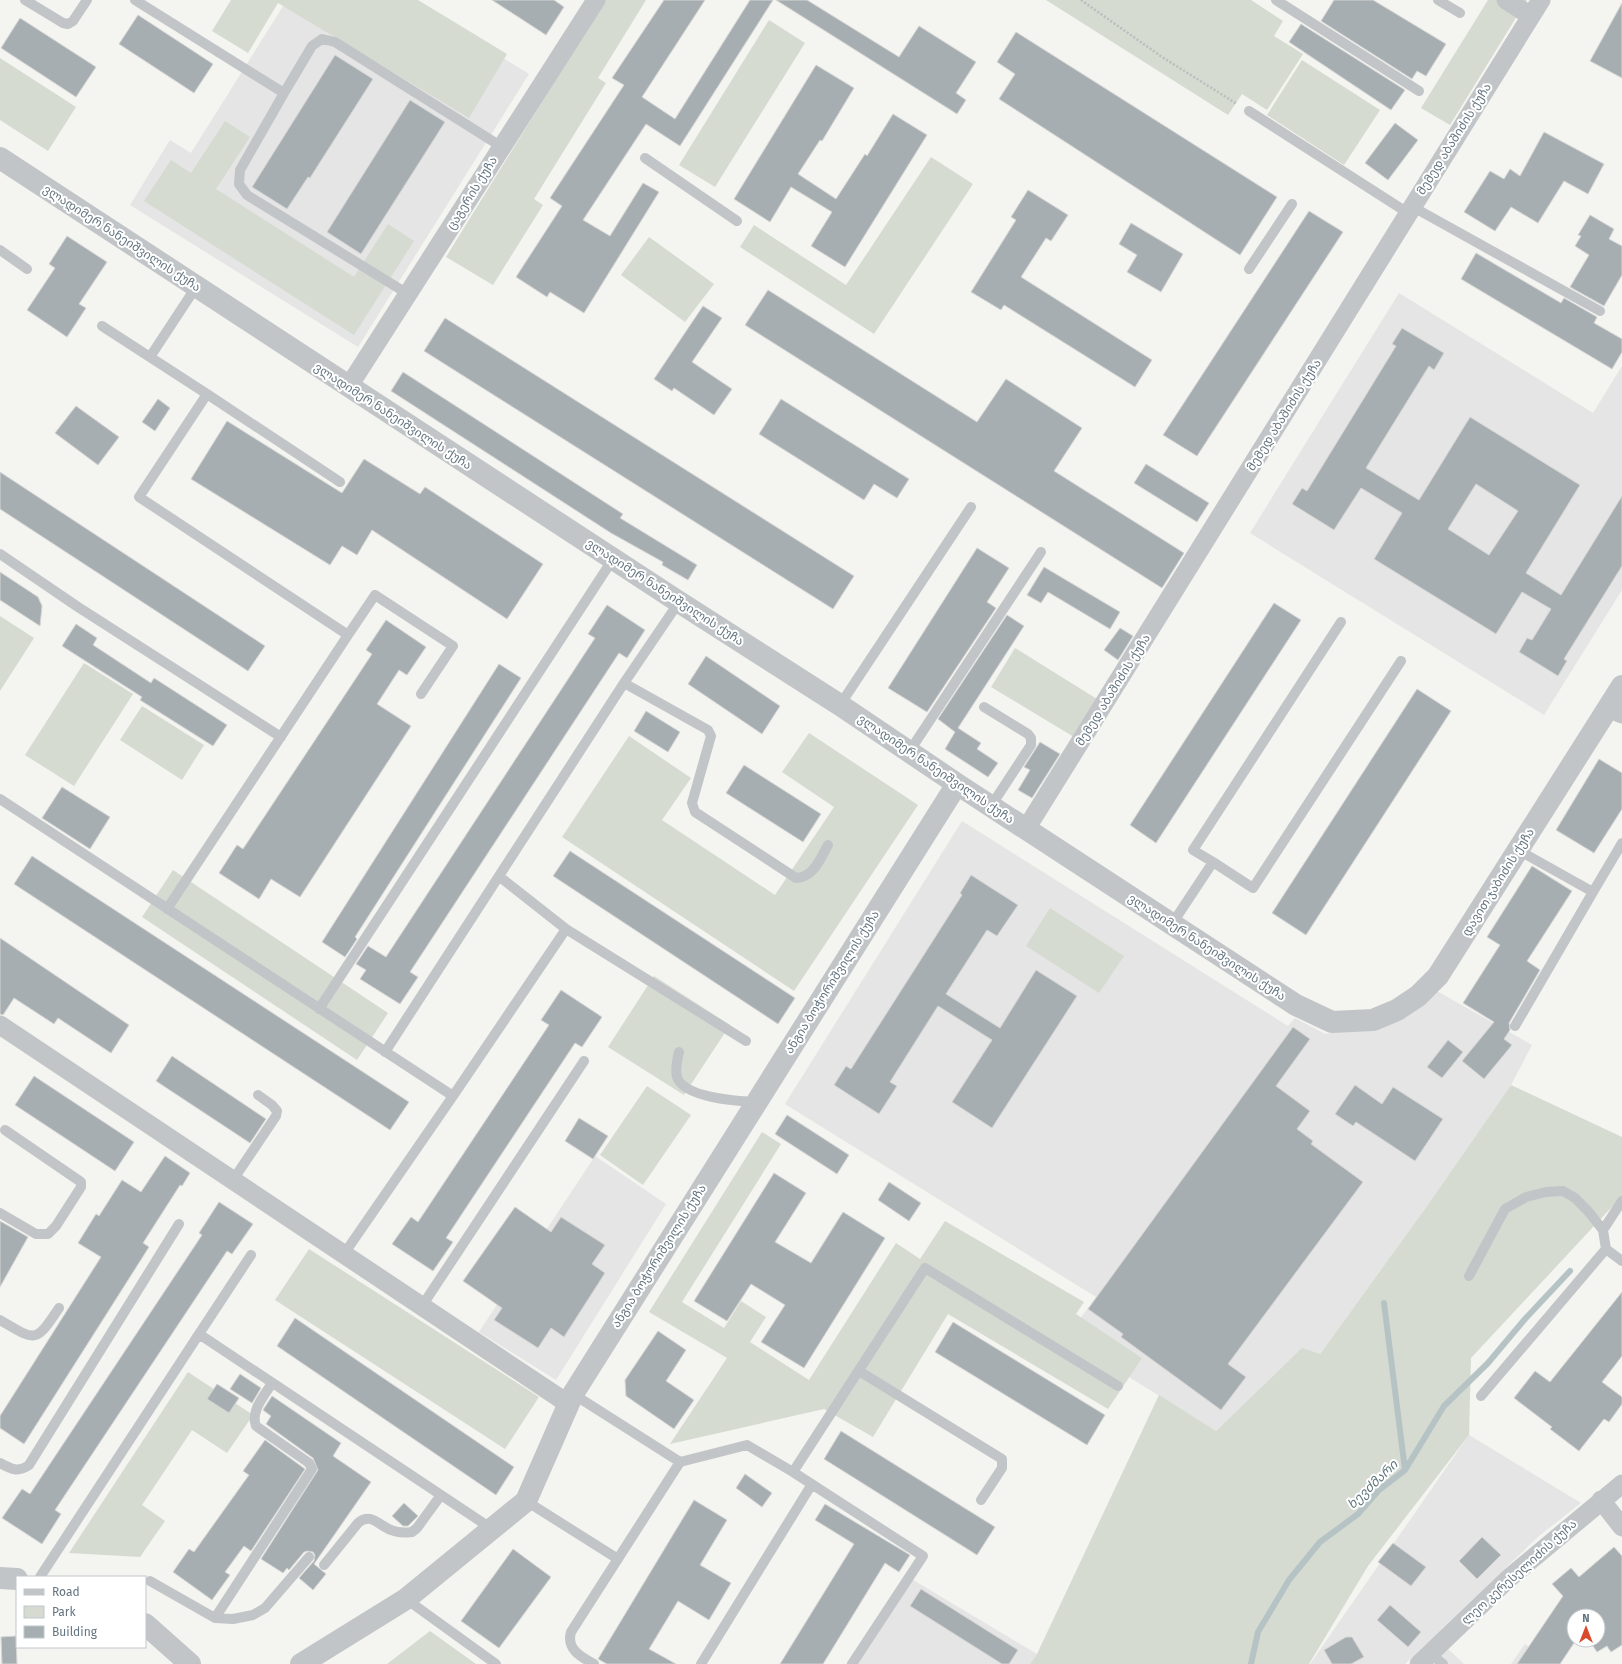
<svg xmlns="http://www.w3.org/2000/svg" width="1622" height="1664" font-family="'Fira Sans','Noto Sans Georgian',sans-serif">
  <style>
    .built { fill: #e4e5e4 }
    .green { fill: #d5dbd1 }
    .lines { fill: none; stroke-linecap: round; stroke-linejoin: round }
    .stream { stroke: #b6c3c5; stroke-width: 6 }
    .building { fill: #a6aeb2; stroke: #d5d5d3; fill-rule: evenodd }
    .path { stroke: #bbbdbf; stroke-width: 2.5; stroke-dasharray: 2 2; stroke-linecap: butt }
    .service { stroke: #c2c5c8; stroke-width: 10 }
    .minor { stroke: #c2c5c8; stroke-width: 19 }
    .tertiary { stroke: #c2c5c8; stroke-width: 22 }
    .labels { text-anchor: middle; stroke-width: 4; stroke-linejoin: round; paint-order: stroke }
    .street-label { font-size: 12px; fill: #647580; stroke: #fff }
    .water-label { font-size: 13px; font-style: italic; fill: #60777d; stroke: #fff }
  </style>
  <rect width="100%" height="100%" fill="#f4f4f0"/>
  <!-- built -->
  <path class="built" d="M 287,0 L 409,0 L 529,74 L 358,347 L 130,205 L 170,140 L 191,153 Z
    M 1399,293 L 1593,413 L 1622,366 L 1622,590 L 1544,715 L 1250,533 Z
    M 962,821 L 1288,1026 L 1295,1018 L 1325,1034 L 1383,1024 L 1437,991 L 1532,1045 L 1511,1085 L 1427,1206 L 1319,1355 L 1302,1349 L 1216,1431 L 1066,1338 L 1096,1297 L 785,1104 Z
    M 595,1156 L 666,1204 L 556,1380 L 479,1332 Z
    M 1469,1435 L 1581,1503 L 1539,1536 L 1405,1664 L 1310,1664 Z
    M 905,1575 L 1037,1654 L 1030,1664 L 846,1664 Z
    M 1525,1644 L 1556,1664 L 1511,1664 Z
    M 1447,1648 L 1464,1664 L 1431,1664 Z"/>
  <!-- green -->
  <path class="green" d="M 231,0 L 418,0 L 507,54 L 469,118 L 278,3 L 248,53 L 212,31 Z
    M 605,0 L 646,0 L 598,78 L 606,83 L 534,199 L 543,205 L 493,285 L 446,257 Z
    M 1046,0 L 1251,0 L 1283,21 L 1274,36 L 1303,54 L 1267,110 L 1242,94 L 1228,115 Z
    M 1488,0 L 1527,0 L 1450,125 L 1421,108 Z
    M 769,20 L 805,43 L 715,187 L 679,165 Z
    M 0,58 L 76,107 L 48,151 L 0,120 Z
    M 1302,60 L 1380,110 L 1344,165 L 1267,115 Z
    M 225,121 L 250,137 L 216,189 L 354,277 L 388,224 L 414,241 L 354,335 L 144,201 L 171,160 L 191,173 Z
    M 931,157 L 973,184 L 874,334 L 740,247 L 754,225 L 846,285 Z
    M 649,237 L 714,284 L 685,322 L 621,275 Z
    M 0,616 L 34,638 L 0,691 Z
    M 1015,648 L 1097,699 L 1074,737 L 991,687 Z
    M 84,663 L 133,694 L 74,786 L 25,755 Z
    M 142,706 L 204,745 L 182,780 L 120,740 Z
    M 809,733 L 918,805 L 794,991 L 562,837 L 629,736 L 691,778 L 662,820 L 775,895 L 834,807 L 782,772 Z
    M 173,870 L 388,1013 L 357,1060 L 142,917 Z
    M 1050,908 L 1124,956 L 1099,993 L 1026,946 Z
    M 654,976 L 730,1025 L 684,1095 L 608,1047 Z
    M 1511,1085 L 1622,1137 L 1622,1196 L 1471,1358 L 1469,1435 L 1368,1566 L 1309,1664 L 1030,1664 L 1037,1654 L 1159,1395 L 1216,1431 L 1302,1348 L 1320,1354 L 1427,1206 Z
    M 647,1086 L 691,1115 L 643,1185 L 600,1155 Z
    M 762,1132 L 781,1144 L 682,1302 L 724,1328 L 741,1301 L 766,1317 L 750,1342 L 809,1380 L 896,1243 L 920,1259 L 945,1221 L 1084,1302 L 1076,1314 L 1142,1358 L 1108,1409 L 948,1314 L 873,1437 L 824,1409 L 670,1444 L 727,1358 L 649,1312 Z
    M 309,1249 L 539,1397 L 505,1449 L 275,1300 Z
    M 188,1372 L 253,1415 L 227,1453 L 192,1430 L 142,1505 L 165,1521 L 140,1557 L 69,1553 Z
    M 430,1631 L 476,1664 L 387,1664 Z"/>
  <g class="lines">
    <!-- stream -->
    <path class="stream" d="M 1384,1303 L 1405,1470
      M 1251,1664 L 1258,1632 L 1289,1580 L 1320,1542 L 1358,1514 L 1379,1490 L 1405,1470 L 1444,1406 L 1488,1363 L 1525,1319 L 1570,1271"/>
  </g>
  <!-- building -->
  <path class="building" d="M 492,0 L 554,0 L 564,7 L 546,35 Z
    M 664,0 L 705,0 L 642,97 L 675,119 L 750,0 L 773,0 L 680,146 L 646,124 L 583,220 L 610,236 L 643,183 L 659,192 L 584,313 L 550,292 L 547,297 L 516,277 L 562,206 L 550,198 L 624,85 L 612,78 Z
    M 776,0 L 807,0 L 899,57 L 919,26 L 976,62 L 956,93 L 966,100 L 957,114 Z
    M 1334,0 L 1373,0 L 1446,44 L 1426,76 L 1417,71 L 1412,79 L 1321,21 Z
    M 1622,3 L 1622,78 L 1590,61 Z
    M 138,15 L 213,64 L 194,93 L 119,44 Z
    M 20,18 L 96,67 L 76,97 L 1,48 Z
    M 1301,24 L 1405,90 L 1391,110 L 1289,42 Z
    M 1016,32 L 1277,197 L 1240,255 L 999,99 L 1015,74 L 997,62 Z
    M 335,55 L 373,79 L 310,178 L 308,177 L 287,209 L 252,187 Z
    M 816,65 L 854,88 L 822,141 L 820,140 L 798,174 L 836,199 L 865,154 L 867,156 L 893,114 L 927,135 L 845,267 L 811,246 L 832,212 L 791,187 L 770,222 L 734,199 Z
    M 410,100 L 445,122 L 361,254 L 327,232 Z
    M 1395,123 L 1418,140 L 1388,180 L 1365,163 Z
    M 1544,132 L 1604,164 L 1588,194 L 1564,181 L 1538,223 L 1511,207 L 1495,231 L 1464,212 L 1490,171 L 1504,179 L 1510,169 L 1520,176 Z
    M 1028,190 L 1068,215 L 1051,241 L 1046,238 L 1021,277 L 1152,360 L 1135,387 L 1004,305 L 1001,310 L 971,292 L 1016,220 L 1011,217 Z
    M 1309,211 L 1343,232 L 1197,456 L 1163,435 Z
    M 1590,215 L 1614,229 L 1609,239 L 1622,246 L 1622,275 L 1604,306 L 1570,287 L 1589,255 L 1575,246 L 1581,236 L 1578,235 Z
    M 1131,223 L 1183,254 L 1161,292 L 1127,272 L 1137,255 L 1119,244 Z
    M 67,236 L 107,262 L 79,304 L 86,308 L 67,337 L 27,310 L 55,268 L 49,264 Z
    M 1476,253 L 1561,303 L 1564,298 L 1597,317 L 1594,323 L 1622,339 L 1622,352 L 1612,369 L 1461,279 Z
    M 768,290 L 977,422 L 1006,379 L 1082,428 L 1054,471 L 1184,553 L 1162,588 L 745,325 Z
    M 703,306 L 722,318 L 692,362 L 732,389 L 714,415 L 674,388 L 672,391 L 654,379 Z
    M 445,318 L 854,576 L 833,609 L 424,351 Z
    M 1402,328 L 1444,353 L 1434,370 L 1429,366 L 1366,468 L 1419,500 L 1470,417 L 1580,485 L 1526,573 L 1561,595 L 1622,496 L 1622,566 L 1564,659 L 1567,661 L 1558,676 L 1519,652 L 1527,638 L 1532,640 L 1551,609 L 1522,592 L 1496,634 L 1374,559 L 1402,513 L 1361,488 L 1334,530 L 1292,504 L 1302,488 L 1307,491 L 1396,346 L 1392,344 ZM 1476,484 L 1518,511 L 1489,555 L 1448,529 Z
    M 403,372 L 623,514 L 620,518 L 697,565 L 688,580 L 662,565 L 663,562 L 611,533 L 391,391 Z
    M 158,399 L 170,408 L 155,431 L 142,422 Z
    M 781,399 L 909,479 L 897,498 L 874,484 L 864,500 L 759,434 Z
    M 76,406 L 119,437 L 98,465 L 55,433 Z
    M 227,421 L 342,493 L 364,459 L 420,494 L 425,487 L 543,564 L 507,619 L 372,530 L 357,555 L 342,546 L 330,565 L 191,479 Z
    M 1146,464 L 1209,503 L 1197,522 L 1134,483 Z
    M 0,472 L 265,646 L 248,671 L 0,509 Z
    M 977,548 L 1009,568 L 987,602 L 996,608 L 927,712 L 888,688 Z
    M 1044,567 L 1120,612 L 1110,629 L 1048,592 L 1041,603 L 1027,595 Z
    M 0,572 L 38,597 L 42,606 L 40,626 L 0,600 Z
    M 1274,603 L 1301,620 L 1156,843 L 1130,825 Z
    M 607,605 L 645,630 L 627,658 L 619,653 L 410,972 L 418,977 L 400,1004 L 360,979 L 366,970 L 356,964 L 368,946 L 386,957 L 595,638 L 588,634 Z
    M 1007,615 L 1024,626 L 958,728 L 981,743 L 977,749 L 998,763 L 988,777 L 945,749 L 955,732 L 938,719 Z
    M 386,620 L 426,647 L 407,675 L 399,670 L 377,704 L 411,726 L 300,897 L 271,879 L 259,899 L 219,873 L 237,845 L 243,849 L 372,654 L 366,650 Z
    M 76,624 L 97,638 L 93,645 L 151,683 L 154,678 L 227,725 L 213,746 L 140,700 L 142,697 L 62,646 Z
    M 1120,628 L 1133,636 L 1118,660 L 1104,650 Z
    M 706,656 L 780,706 L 762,734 L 688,684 Z
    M 499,664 L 521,678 L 355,937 L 357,939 L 345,957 L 322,942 Z
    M 1417,689 L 1451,711 L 1306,935 L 1272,913 Z
    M 646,711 L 680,732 L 668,752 L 634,731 Z
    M 1040,742 L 1060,754 L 1032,798 L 1018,790 L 1030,770 L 1024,767 Z
    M 1599,759 L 1622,773 L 1622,809 L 1594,853 L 1556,830 Z
    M 744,765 L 821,814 L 803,842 L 726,793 Z
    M 62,787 L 110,817 L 90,849 L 42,818 Z
    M 570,851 L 795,998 L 778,1024 L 553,876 Z
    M 32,856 L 409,1102 L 390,1130 L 14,884 Z
    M 1532,866 L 1572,891 L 1527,961 L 1540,970 L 1509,1023 L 1510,1030 L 1504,1039 L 1512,1045 L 1484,1079 L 1462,1061 L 1494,1022 L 1463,1003 L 1500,945 L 1487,937 Z
    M 971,875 L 1018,905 L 997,936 L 987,930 L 946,994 L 1000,1028 L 1036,970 L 1077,996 L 992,1128 L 952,1102 L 992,1040 L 938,1006 L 890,1082 L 897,1086 L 879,1114 L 834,1085 L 846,1066 L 851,1069 L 962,895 L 960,893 Z
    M 0,938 L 129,1025 L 111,1053 L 58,1018 L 54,1024 L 14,998 L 3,1015 L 0,1014 Z
    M 561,990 L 602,1017 L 582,1047 L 575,1043 L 446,1238 L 453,1242 L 433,1271 L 392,1244 L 411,1217 L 418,1222 L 549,1025 L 541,1020 Z
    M 1293,1027 L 1310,1039 L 1276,1086 L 1310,1111 L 1297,1129 L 1313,1141 L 1311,1144 L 1363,1182 L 1228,1364 L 1246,1377 L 1221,1410 L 1121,1337 L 1123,1334 L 1088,1309 Z
    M 1448,1040 L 1463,1052 L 1442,1078 L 1427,1067 Z
    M 172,1056 L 266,1119 L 250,1143 L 156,1081 Z
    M 34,1076 L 134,1142 L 115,1171 L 15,1105 Z
    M 1355,1085 L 1382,1104 L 1393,1087 L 1443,1119 L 1415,1161 L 1356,1122 L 1353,1126 L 1335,1114 Z
    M 787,1115 L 849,1155 L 837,1174 L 775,1134 Z
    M 579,1118 L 608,1136 L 593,1159 L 565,1141 Z
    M 165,1156 L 190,1173 L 182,1186 L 180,1185 L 143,1243 L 149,1247 L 24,1444 L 0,1428 L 0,1416 L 101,1257 L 78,1243 L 96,1214 L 99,1216 L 122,1180 L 141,1192 Z
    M 774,1173 L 806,1193 L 775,1242 L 811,1263 L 843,1212 L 885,1238 L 804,1368 L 761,1342 L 785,1305 L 751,1284 L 727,1321 L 694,1301 Z
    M 889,1182 L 921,1203 L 909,1221 L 878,1200 Z
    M 219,1202 L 253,1224 L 232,1254 L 227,1251 L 55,1510 L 61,1514 L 42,1544 L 2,1518 L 22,1489 L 30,1494 L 202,1235 L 199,1233 Z
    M 515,1207 L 551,1232 L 561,1217 L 605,1245 L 592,1264 L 605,1273 L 564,1337 L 551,1328 L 538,1348 L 494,1320 L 502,1308 L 463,1281 Z
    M 0,1221 L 28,1237 L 0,1287 Z
    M 1622,1292 L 1622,1356 L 1602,1382 L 1622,1397 L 1622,1404 L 1609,1422 L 1604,1419 L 1579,1451 L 1550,1429 L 1552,1427 L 1514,1398 L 1535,1371 L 1550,1382 Z
    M 295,1318 L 514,1467 L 496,1495 L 277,1346 Z
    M 953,1322 L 1105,1415 L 1087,1445 L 935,1352 Z
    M 658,1331 L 686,1350 L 666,1381 L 694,1400 L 674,1429 L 626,1396 L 625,1380 Z
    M 240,1374 L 261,1388 L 252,1403 L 230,1389 Z
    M 217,1384 L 239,1398 L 229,1413 L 207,1399 Z
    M 272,1396 L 341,1443 L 333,1456 L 371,1482 L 314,1564 L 326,1574 L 313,1590 L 299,1578 L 314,1561 L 315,1555 L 313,1552 L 307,1551 L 304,1552 L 289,1570 L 287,1568 L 283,1573 L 261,1559 L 318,1470 L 313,1458 L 266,1424 L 271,1416 L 263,1410 Z
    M 841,1431 L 995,1527 L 977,1555 L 824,1459 Z
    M 265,1440 L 305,1469 L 251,1551 L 244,1546 L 225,1572 L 230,1575 L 212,1600 L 173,1572 L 189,1549 L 194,1552 L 249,1475 L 243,1471 Z
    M 745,1474 L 772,1493 L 762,1507 L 736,1488 Z
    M 694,1500 L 727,1520 L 700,1565 L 731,1583 L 709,1620 L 678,1601 L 649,1649 L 676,1664 L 607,1664 L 598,1659 Z
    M 404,1503 L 418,1516 L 408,1526 L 403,1526 L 392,1516 Z
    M 825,1504 L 910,1555 L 899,1572 L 885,1563 L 823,1664 L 780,1664 L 854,1544 L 815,1520 Z
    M 1482,1537 L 1501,1555 L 1477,1579 L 1459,1561 Z
    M 1393,1543 L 1426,1567 L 1411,1586 L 1378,1562 Z
    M 1614,1547 L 1622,1556 L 1622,1645 L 1611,1652 L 1607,1646 L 1597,1652 L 1589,1640 L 1598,1640 L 1598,1616 L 1574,1616 L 1574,1640 L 1576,1640 L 1560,1664 L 1517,1664 L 1563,1596 L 1552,1584 L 1571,1568 L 1579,1577 Z
    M 513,1549 L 551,1577 L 499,1648 L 461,1621 Z
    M 921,1589 L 1018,1650 L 1009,1664 L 1002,1664 L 910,1606 Z
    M 1390,1605 L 1421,1632 L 1408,1647 L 1377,1620 Z
    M 16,1636 L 17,1664 L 2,1664 L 1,1637 Z
    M 1346,1637 L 1352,1637 L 1364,1657 L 1351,1664 L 1332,1664 L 1324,1650 Z"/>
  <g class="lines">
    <!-- path -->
    <path class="path" d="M 1081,0 L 1162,57 L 1237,104"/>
    <!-- service -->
    <path class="service" d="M 25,0 L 63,23 L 68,24 L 73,21 L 87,0
      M 135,0 L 284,93 L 312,46 L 322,39 L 335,42 L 502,147
      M 1276,0 L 1419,91
      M 1438,0 L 1460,13
      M 284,93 L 240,170 L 239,184 L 247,195 L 408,294
      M 1249,111 L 1408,213
      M 645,158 L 737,221
      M 1413,207 L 1600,311
      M 0,250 L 27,269
      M 1249,269 L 1292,204
      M 102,326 L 207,394 L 139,497 L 348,635 L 167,909
      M 150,357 L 196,287
      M 207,394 L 340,482
      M 0,554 L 78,607 L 281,737
      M 348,635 L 375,595 L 453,646 L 421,694
      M 624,683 L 708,730 L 711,736 L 692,803 L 695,812 L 796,878 C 814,877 820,859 828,845
      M 840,705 L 971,507
      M 984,707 L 1028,734 L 1031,738 L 1031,745 L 991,806
      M 909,752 L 1041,552
      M 0,799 L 453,1096 L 344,1254
      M 1518,850 L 1593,892 L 1622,843
      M 1213,862 L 1253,888 L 1401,661
      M 1172,924 L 1213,862 L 1193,850 L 1341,622
      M 566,929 L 746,1041
      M 319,1009 L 613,559
      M 1515,1026 L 1593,892
      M 385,1052 L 624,683 L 679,602
      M 679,1052 C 677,1060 675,1069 677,1077 C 684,1098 738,1101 756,1102
      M 453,1096 L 566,929 L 500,877
      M 233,1180 L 276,1116 L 277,1111 L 272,1105 L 258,1095
      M 1622,1201 L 1603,1230 L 1606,1249 L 1622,1261
      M 0,1213 L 36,1234 L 48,1234 L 56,1226 L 81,1187 L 81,1182 L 5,1130
      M 1469,1276 L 1505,1209 L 1526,1197 L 1546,1192 L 1563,1191 L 1575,1198 L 1588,1211 L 1603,1230
      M 422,1306 L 584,1061
      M 0,1320 C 36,1341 35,1344 59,1308
      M 199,1334 L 251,1255
      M 859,1371 L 1002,1459 L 1002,1468 L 981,1500
      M 573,1394 L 680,1462
      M 1481,1396 L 1606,1249
      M 0,1463 C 11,1469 18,1473 29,1465 L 179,1224
      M 793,1472 L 925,1268 L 1118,1386
      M 526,1501 L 618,1559
      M 324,1565 L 358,1523 C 371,1512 378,1525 391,1530 C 398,1533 405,1533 412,1532 L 417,1528 L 441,1495
      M 40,1577 L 199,1334 L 492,1529
      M 150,1581 L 215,1618 L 233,1619 L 253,1615 L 265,1608 L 309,1557
      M 406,1599 L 496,1664
      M 215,1618 L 312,1469 L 309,1463 L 256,1426 C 250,1411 265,1395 272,1383
      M 1430,1653 L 1443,1664
      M 594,1664 C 581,1657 566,1649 571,1632 L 680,1462 L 747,1445 L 793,1472 L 923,1556 L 852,1664
      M 701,1664 L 812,1484"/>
    <!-- minor -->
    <path class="minor" d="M 1506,0 L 1531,16
      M 349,386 L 596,0
      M 1608,708 L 1622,714
      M 1026,829 L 1541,0
      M 0,1025 L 567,1403
      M 1601,1500 L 1622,1527
      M 1419,1664 L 1509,1578 L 1622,1484"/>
    <!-- tertiary -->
    <path class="tertiary" d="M 0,158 L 679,602 L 840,705 L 957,784 L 1296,1005 L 1332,1022 L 1373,1020 L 1397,1010 L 1418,996 L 1438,976 L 1622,686
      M 0,1578 L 17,1579
      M 145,1624 L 190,1664
      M 301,1664 L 406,1599 L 526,1501 L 573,1394 L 957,784"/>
  </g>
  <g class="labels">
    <!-- street labels -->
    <g class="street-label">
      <text transform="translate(1454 139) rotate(-58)" y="4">მემედ აბაშიძის ქუჩა</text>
      <text transform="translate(472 193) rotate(-58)" y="4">ცაგერის ქუჩა</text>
      <text transform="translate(122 238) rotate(33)" y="4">ვლადიმერ ნანეიშვილის ქუჩა</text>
      <text transform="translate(1284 415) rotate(-58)" y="4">მემედ აბაშიძის ქუჩა</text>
      <text transform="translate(393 416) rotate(33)" y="4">ვლადიმერ ნანეიშვილის ქუჩა</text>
      <text transform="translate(665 592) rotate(33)" y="4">ვლადიმერ ნანეიშვილის ქუჩა</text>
      <text transform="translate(1113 690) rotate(-58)" y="4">მემედ აბაშიძის ქუჩა</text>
      <text transform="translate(936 769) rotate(34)" y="4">ვლადიმერ ნანეიშვილის ქუჩა</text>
      <text transform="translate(1498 882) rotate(-58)" y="4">დავით ჯაბიძის ქუჩა</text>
      <text transform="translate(1207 947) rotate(33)" y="4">ვლადიმერ ნანეიშვილის ქუჩა</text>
      <text transform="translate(832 982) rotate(-58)" y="4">ანგია ბოჭორიშვილის ქუჩა</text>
      <text transform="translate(659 1256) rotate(-58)" y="4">ანგია ბოჭორიშვილის ქუჩა</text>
      <text transform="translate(1519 1572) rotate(-42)" y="4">ლეო კერესელიძის ქუჩა</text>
    </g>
    <!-- water labels -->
    <g class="water-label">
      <text transform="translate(1372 1484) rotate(-44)" y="5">ხევძმარი</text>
    </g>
  </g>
  <!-- legend -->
  <rect x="16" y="1576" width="130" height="72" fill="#ffffff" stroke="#c1c8cc"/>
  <rect x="24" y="1589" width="20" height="6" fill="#c2c5c8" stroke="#c1c8cc"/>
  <text x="52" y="1596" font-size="12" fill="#647580">Road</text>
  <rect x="24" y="1606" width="20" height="12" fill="#d5dbd1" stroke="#c1c8cc"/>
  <text x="52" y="1616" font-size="12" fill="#647580">Park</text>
  <rect x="24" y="1626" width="20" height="12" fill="#a6aeb2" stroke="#c1c8cc"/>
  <text x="52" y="1636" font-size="12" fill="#647580">Building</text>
  <!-- north arrow -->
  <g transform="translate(1586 1628)"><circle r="19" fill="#ffffff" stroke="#c1c8cc"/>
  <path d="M0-3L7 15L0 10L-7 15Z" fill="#d9492b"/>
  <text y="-6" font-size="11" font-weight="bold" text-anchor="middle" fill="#647580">N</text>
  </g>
</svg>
